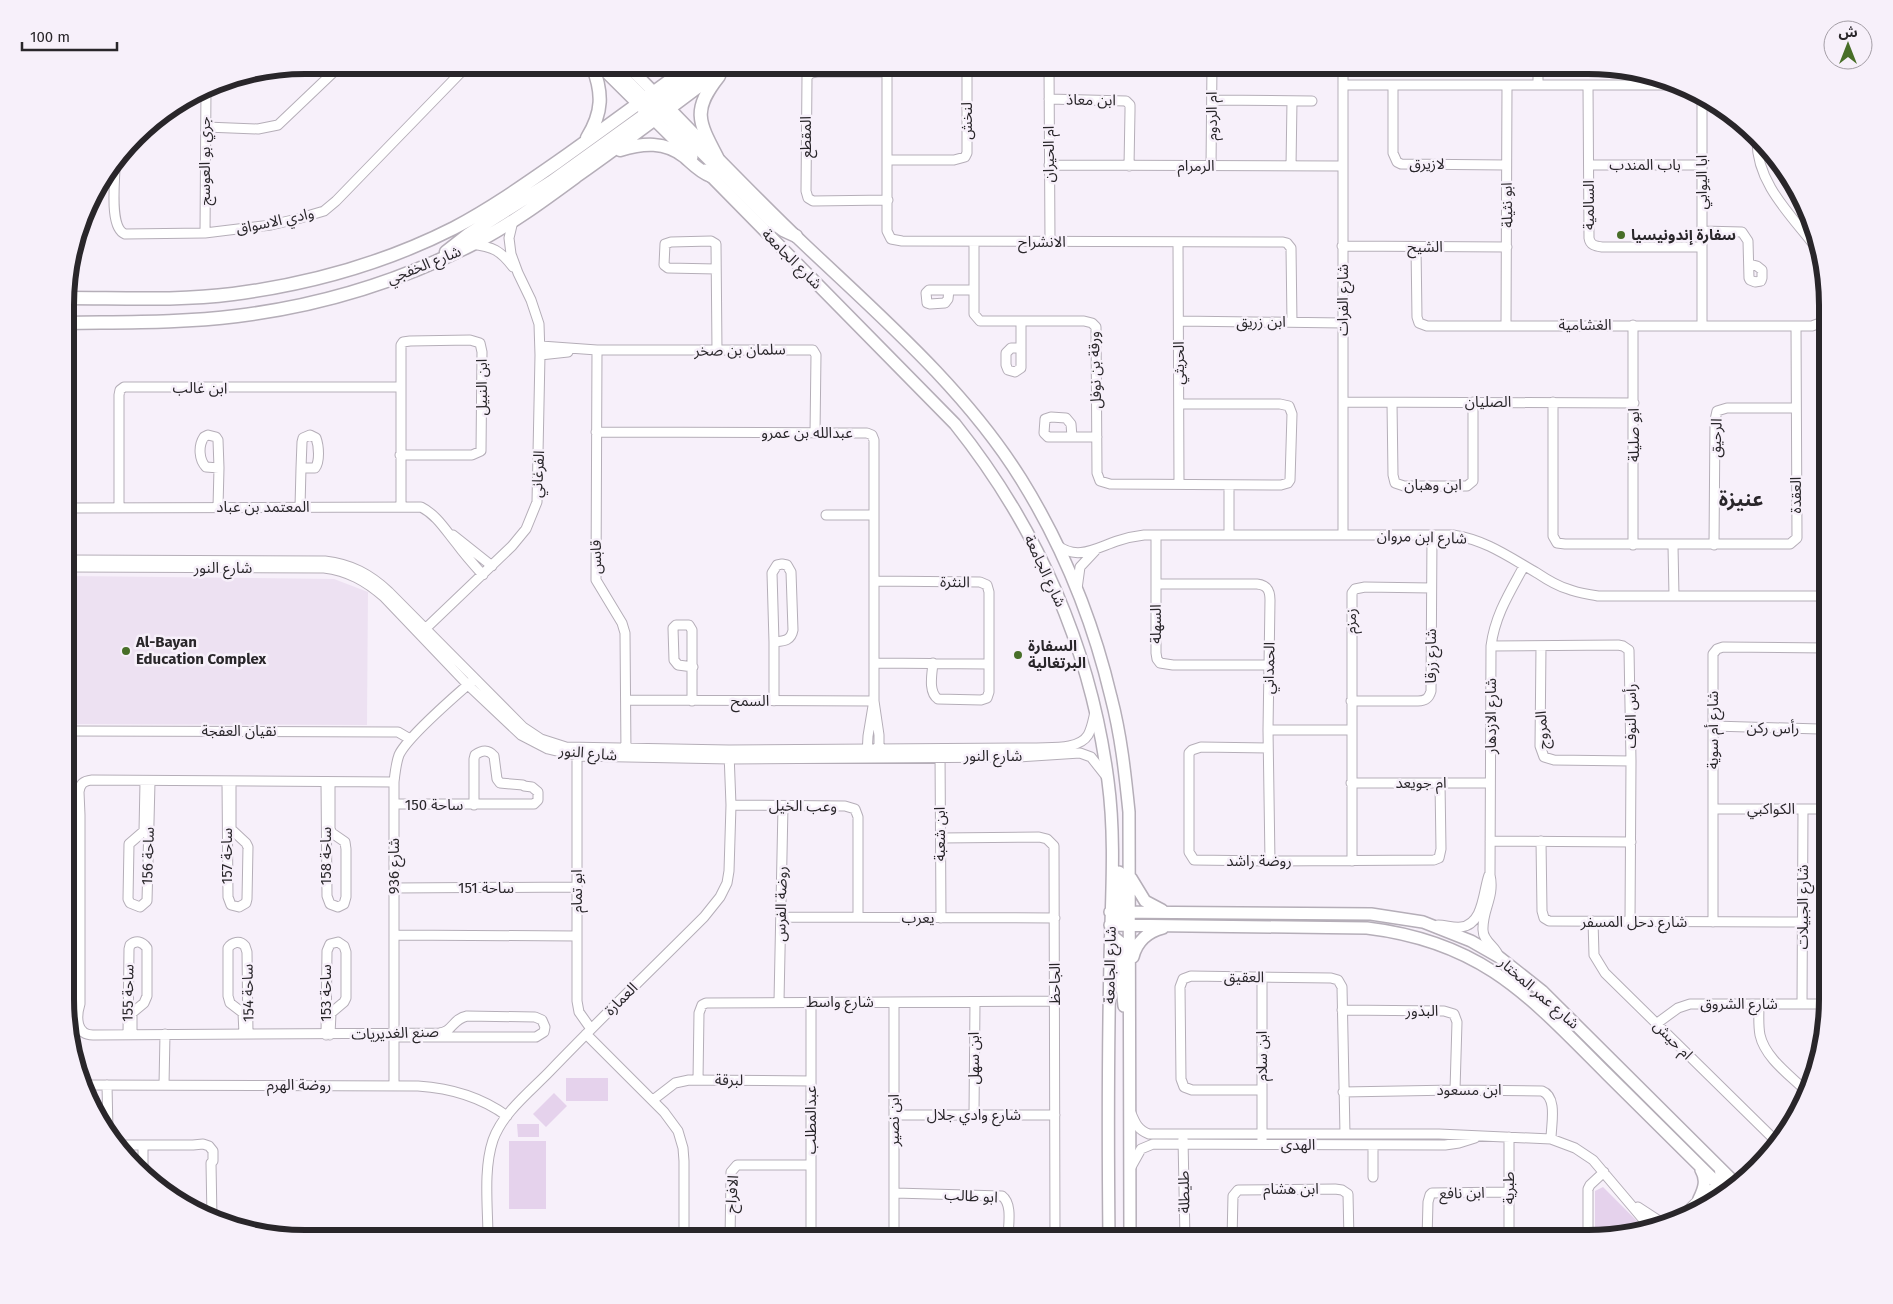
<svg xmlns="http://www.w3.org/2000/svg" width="1893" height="1304" font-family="'Fira Sans','Noto Sans Arabic',sans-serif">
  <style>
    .built { fill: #ede1f2 }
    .green { fill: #e5d2ec }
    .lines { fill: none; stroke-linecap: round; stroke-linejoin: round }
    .minor-casing { stroke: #b5aeb8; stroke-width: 11 }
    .major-casing { stroke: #b5aeb8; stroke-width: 14 }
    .highway-casing { stroke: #b5aeb8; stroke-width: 15 }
    .minor { stroke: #fff; stroke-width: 9 }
    .major { stroke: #fff; stroke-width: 11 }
    .highway { stroke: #fff; stroke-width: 12 }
    .poi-dot { fill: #486e28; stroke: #f7f0fa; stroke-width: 2 }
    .labels { text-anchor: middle; stroke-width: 5; stroke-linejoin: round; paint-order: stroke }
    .street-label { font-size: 15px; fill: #29262a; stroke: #f7f0fa }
    .poi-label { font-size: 15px; font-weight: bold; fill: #29262a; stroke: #f7f0fa; text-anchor: start }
    .district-label { font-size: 20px; font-weight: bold; fill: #29262a; stroke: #f7f0fa }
    .rim { fill: none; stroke: #29262a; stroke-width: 6 }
  </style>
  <rect width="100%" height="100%" fill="#f7f0fa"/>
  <!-- built -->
  <path class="built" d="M 67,576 L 334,579 L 368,592 L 367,725 L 67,724 Z"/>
  <!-- green -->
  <path class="green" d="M 566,1078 L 608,1078 L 608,1101 L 566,1101 Z
    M 554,1093 L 567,1106 L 546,1127 L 533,1114 Z
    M 517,1124 L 539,1124 L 539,1137 L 518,1137 Z
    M 509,1141 L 546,1141 L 546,1209 L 509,1209 Z
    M 1603,1187 L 1642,1226 L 1595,1237 L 1595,1191 Z"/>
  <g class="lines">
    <defs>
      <path id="minor" d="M 887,65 L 887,231 L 891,239 L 902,241 L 1283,242 L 1287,243 L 1291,248 L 1292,322
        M 1049,65 L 1050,242
        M 1343,65 L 1343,535
        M 887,72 L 817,72 L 811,73 L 807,77 L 806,191 L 808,198 L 813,201 L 888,200
        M 1343,85 L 1679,85
        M 1393,85 L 1393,153 L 1397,162 L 1401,164 L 1506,165
        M 1538,85 L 1538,65
        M 1588,85 L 1589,238 C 1590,245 1595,246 1602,247 L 1702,247
        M 1702,97 L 1702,326
        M 1049,99 L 1126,101 L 1130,105 L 1130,111 L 1129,166
        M 1212,100 L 1312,101
        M 206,127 L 258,129 L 278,125 L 341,65
        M 1757,141 C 1757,183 1790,214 1814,245
        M 887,160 L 954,160 L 965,157 L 967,153 L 967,65
        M 1049,165 L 1343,166
        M 1589,165 L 1702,165
        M 115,166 C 115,182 109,228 125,234 L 205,233 L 271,225 L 297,219 L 324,211 L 336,201 L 468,65
        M 1211,166 L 1212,65
        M 1291,166 L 1292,101
        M 1702,231 L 1742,232 L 1748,241 L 1749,278 L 1750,280 L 1755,282 L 1761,281 L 1762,278 L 1762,270 L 1757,266 L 1749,264
        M 205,233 L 206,88
        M 974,242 L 974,314 L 980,321 L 1084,321 L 1092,323 L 1096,327 L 1097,473 L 1100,481 L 1110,484 L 1281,485 L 1288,483 L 1290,480 L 1292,414 L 1289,406 L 1280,404 L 1179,404
        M 1178,242 L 1179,484
        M 472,244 C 493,247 500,250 513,267
        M 1342,246 L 1507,247
        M 1416,247 L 1417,317 L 1419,323 L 1427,326 L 1812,326 L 1828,320
        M 716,269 L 668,268 L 664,265 L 665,244 L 671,242 L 711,241 L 716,244 L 717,350
        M 949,290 L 948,299 L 945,303 L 930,304 L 927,303 L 926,293 L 929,290 L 974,290
        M 1179,321 L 1343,323
        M 1021,322 L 1021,368 L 1015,372 L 1008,370 L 1006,365 L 1006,353 L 1011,348 L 1021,348
        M 1506,325 L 1507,85
        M 541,346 L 597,350 L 813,350 L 816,355 L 815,433
        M 597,350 L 596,580 L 622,623 L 625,633 L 626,754
        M 540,355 L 568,352
        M 1343,402 L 1634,403
        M 1553,402 L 1553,536 L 1557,543 L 1565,544 L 1790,544 L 1797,538 L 1796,326
        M 1392,403 L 1393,475 L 1395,483 L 1404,486 L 1467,486 L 1473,481 L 1473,402
        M 596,432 L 867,433 L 872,435 L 874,440 L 874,701 L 879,735 L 879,755
        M 208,435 L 216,437 L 218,440 L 219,468 L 206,467 C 199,460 198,446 204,437 Z
        M 310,435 L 316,438 C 319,446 320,462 315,468 L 301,468 L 302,442 L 303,438 Z
        M 1072,437 L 1071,424 L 1066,418 L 1051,417 L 1045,419 L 1044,433 L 1048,437 L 1097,437
        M 400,455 L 472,455 L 481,451 L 482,352 L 480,343 L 470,340 L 410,341 L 403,342 L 401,345 L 401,507
        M 1229,485 L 1229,535
        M 218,507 L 219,468
        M 300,507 L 301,468
        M 67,508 L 421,507 C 437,515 446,531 457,544 C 465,555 474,565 483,575
        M 119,508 L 119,395 L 120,390 L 124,387 L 400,387
        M 826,515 L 874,515
        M 453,535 L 492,566
        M 1156,535 L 1156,653 L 1157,659 L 1160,663 L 1173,665 L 1270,665
        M 1057,545 C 1077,561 1096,548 1117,541 C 1126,538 1135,536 1144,535 L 1453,535 C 1486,540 1509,557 1537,573 C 1546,579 1557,586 1568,589 C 1577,593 1588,594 1598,596 L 1828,596
        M 1633,545 L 1633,325
        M 1714,545 L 1715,420 L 1717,411 L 1727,408 L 1796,408
        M 1673,546 L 1674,596
        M 67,560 L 325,561 C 351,564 370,574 389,592 L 523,727 L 541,739 L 566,747 L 729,750 L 1035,748 C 1050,747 1079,750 1088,735 C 1092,728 1093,720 1095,712
        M 782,564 L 787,565 L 791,572 L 793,630 C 791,641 784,641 774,642 L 772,573 L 777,565 Z
        M 67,567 L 324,568 C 348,571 366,581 384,597 L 468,685 L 521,735 L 548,749 L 577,756 L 730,759 L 1018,757 L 1080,753 L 1091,757 L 1106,776
        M 874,581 L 980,582 L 987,585 L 989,592 L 989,692 L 987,698 L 981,700 L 938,699 C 928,692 932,674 933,663
        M 1157,584 L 1257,584 C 1267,585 1270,590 1270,600 L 1268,730 L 1270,861
        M 1077,589 L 1080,567 L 1095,551
        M 1827,596 L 1828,674
        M 422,632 L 512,546 L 526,529 L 537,502 L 540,355 L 539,324 L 531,300 L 518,273 L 511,254 L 509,238 L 513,221
        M 1491,646 L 1618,645 L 1623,646 L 1629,650 L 1631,761 L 1630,922
        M 1541,646 L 1540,746 L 1544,757 L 1554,760 L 1631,761
        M 874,663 L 988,664
        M 626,700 L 874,701
        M 692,701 L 692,630 L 689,625 L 676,625 L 673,628 L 674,660 L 678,665 L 693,667
        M 774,701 L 774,642
        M 1351,701 L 1418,701 C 1426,701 1429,698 1431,691 L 1432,535
        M 1714,726 L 1819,729 L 1825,726 L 1828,722
        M 1268,730 L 1351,730
        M 67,731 L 392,732 L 398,732 L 410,739
        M 1268,748 L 1201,747 L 1192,750 L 1189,753 L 1189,852 L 1194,860 L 1270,861 L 1434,860 L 1439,858 L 1441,849 L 1440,783
        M 577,751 L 577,1001 L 579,1012 L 591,1029
        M 940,751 L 941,918
        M 867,755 L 868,736 L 873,706
        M 145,782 L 144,831 L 129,844 L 128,899 L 130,903 L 140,907 L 147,901 L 150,782
        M 227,782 L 228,897 L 231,905 L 239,907 L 246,903 L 247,899 L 248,847 L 246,843 L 231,829 L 231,782
        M 326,782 L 327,896 L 330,904 L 338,907 L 344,904 L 346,897 L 346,849 L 345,842 L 332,833 L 330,829 L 330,782
        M 394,782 L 92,780 C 83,781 80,784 79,792 L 80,815 L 80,1004 C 76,1017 76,1035 93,1035 L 439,1033 C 453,1032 452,1019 467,1016 L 535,1017 L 542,1020 L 545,1027 L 544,1032 L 536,1037 L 394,1037
        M 1351,783 L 1490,783
        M 394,804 L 534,804 L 538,800 L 538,792 L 532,787 L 524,786 L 523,785 L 500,783 L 497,779 L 494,756 C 488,749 482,750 475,755 L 474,759 L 474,805
        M 731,805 L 845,806 L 855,809 L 858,817 L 858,917
        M 1714,809 L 1828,809
        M 941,838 L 1039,837 L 1047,839 L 1054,846 L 1055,1239
        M 1490,841 L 1631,842
        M 1541,841 L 1542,911 L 1544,918 L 1549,921 L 1803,922
        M 1352,861 L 1352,593 L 1355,589 L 1365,587 L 1431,588
        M 394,888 L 577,887
        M 67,905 L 80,905
        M 781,917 L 1055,918
        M 1593,921 L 1594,955 L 1605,973 L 1779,1144
        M 1713,922 L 1713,654 L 1717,649 L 1723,647 L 1827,648
        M 1438,925 C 1446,925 1453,928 1461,927 C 1484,924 1483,891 1489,875
        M 394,935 L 577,936
        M 1499,957 C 1496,946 1483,942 1483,930 C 1482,910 1495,897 1490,875 L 1491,646 C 1495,615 1510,592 1524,566
        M 1262,978 L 1262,1140
        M 779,1001 L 783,806
        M 894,1002 L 894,1239
        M 1759,1004 C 1759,1014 1758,1025 1760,1035 C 1765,1058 1791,1076 1807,1092
        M 1802,1004 L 1803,809
        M 1342,1010 L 1444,1011 L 1454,1014 L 1457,1022 L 1455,1090
        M 1656,1024 L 1678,1008 L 1690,1004 L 1828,1004
        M 128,1034 L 129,949 L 130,945 C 136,940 142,941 147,948 L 147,996 L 144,1003 L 132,1013 L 132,1034
        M 244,1034 L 243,1013 L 230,1003 L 228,996 L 228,948 C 232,942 240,940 245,946 L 247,952 L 248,1034
        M 586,1034 L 664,1112 L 678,1131 L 683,1148 L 684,1161 L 684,1239
        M 326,1035 L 327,951 L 330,944 L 338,942 L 344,946 L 346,952 L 346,998 L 344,1002 L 331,1013 L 330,1035
        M 698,1080 L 699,1013 L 702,1005 L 706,1003 L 1055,1001
        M 86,1085 L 418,1086 C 449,1088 481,1097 507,1116
        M 107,1085 L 108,1131
        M 164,1085 L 165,1034
        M 394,1086 L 394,782 C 395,773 396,763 399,755 C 407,737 455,696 471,682
        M 1262,1090 L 1192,1090 L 1184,1087 L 1181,1079 L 1180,987 L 1183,979 L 1191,976 L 1331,978 L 1338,980 L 1342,987 L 1345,1134
        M 1343,1092 L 1455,1090 L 1542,1091 C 1558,1097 1551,1125 1551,1139
        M 653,1100 L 675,1083 L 689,1080 L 811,1081
        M 1131,1113 C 1135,1123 1138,1130 1149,1134 L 1439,1134 L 1551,1139 L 1575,1148 L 1593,1160 L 1648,1225
        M 974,1114 L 975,1002
        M 894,1115 L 1055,1115
        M 1509,1137 L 1509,1239
        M 1183,1139 L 1185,1239
        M 120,1145 L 193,1145 L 203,1144 L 209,1146 L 213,1151 L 213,1161 L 211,1163 L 212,1218
        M 143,1145 L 143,1171
        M 1373,1145 L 1373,1177
        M 1131,1167 L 1141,1149 L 1153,1144 L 1445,1145 L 1459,1143 L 1475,1138
        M 895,1193 L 1002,1196 C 1013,1204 1008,1226 1008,1239
        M 1638,1207 L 1661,1222
        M 1697,1212 C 1714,1196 1723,1191 1719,1166
        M 1681,1217 C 1694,1205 1712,1181 1731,1184
        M 488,1238 L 514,1239
        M 488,1239 C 488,1207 483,1170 493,1140 C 503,1112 531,1091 551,1070 C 601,1018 653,968 704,917 L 720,897 L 727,883 L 729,871 L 731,805 L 729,753
        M 655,1239 L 666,1239
        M 730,1239 L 731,1177 L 731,1172 L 737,1165 L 811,1165
        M 811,1239 L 811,1002
        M 1232,1239 L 1233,1196 L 1238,1190 L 1335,1189 L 1342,1190 L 1348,1194 L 1349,1239
        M 1427,1239 L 1428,1202 L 1430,1195 L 1432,1193 L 1509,1192
        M 1588,1239 L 1588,1189 L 1590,1185 L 1604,1172"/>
      <path id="major" d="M 599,65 L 692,157
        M 627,65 C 686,125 743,186 804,244 C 880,316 965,389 1021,479 C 1062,545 1093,621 1111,697 C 1121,735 1125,773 1129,812 L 1130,1239
        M 705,170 L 955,424 C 1038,528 1091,649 1108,781 C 1116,840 1111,901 1110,961 C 1108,1053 1108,1146 1109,1239
        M 1119,872 L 1119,904 L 1121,918
        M 1131,878 L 1145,901 L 1162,910
        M 1110,912 L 1371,914 L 1423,922 L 1471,941 L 1499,957 L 1542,991 L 1734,1182
        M 1110,925 L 1367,928 C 1483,942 1529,996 1607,1074 C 1646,1113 1685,1151 1724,1190
        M 1110,940 L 1115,938 L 1121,943 L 1122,986 L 1124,1006
        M 1133,957 C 1137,941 1147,932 1163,928
        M 1699,1199 C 1704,1189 1707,1180 1701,1170"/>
      <path id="highway" d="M 611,65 L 649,104
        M 641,65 L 657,68 L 676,65
        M 656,110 L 666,116 L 771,221 L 783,230 L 796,236
        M 655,112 L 662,100 L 708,65
        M 587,138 C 603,112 603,93 592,65
        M 620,150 C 643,143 665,141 685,157 C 693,164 700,172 711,176
        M 717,157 C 698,121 692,110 719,76
        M 446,252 L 469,234 L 551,182 L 647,113 L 652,106 L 654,92
        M 67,298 C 123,298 178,301 233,294 C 310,284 385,263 454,228 C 490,209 523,186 556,163 C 601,131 646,98 691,65
        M 67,323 C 124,322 181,323 237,316 C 318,306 398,282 471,245 C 509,226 544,200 578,175 C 629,139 678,102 727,65"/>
    </defs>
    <!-- minor casing -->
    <use href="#minor" class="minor-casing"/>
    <!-- major casing -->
    <use href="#major" class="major-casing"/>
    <!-- highway casing -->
    <use href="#highway" class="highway-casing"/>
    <!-- minor -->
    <use href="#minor" class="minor"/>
    <!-- major -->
    <use href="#major" class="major"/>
    <!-- highway -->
    <use href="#highway" class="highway"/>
  </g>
  <!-- markers -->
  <g class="poi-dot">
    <circle cx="1621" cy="235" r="5"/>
    <circle cx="126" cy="651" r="5"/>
    <circle cx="1018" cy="655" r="5"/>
  </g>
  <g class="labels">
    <!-- street labels -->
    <g class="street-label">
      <text transform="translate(1091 100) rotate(1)" y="5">ابن معاذ</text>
      <text transform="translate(1212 116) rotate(-90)" y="5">ام الردوم</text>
      <text transform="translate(967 121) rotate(-90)" y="5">لنخش</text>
      <text transform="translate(806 137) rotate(-90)" y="5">المقطع</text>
      <text transform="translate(1049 154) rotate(-90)" y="5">ام الحيران</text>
      <text transform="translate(205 161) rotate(-90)" y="5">جري بو العوسج</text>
      <text x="1427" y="169">لازيرق</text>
      <text x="1645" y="170">باب المندب</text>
      <text x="1196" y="171">الرمرام</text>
      <text transform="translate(1702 182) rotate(-90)" y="5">ابا اليوابي</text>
      <text transform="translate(1507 205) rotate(-91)" y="5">ابو نثيلة</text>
      <text transform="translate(1589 205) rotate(-90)" y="5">السالمية</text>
      <text transform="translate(275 221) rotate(-12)" y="5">وادي الاسواق</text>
      <text x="1042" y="247">الانشراح</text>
      <text x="1425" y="252">الشيح</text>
      <text transform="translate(792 259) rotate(45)" y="5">شارع الجامعة</text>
      <text transform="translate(424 265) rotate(-22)" y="5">شارع الخفجي</text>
      <text transform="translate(1343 300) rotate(-90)" y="5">شارع الفرات</text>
      <text x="1261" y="327">ابن زريق</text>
      <text x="1585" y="330">الغشامية</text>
      <text transform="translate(740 350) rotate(-1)" y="5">سلمان بن صخر</text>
      <text transform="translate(1179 363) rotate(-90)" y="5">الحريثي</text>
      <text transform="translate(1095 370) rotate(-92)" y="5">ورقة بن نوفل</text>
      <text transform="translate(482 387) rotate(-90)" y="5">ابن النبيل</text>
      <text transform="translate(200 388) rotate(1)" y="5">ابن غالب</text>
      <text x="1488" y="407">الصليان</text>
      <text x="807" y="438">عبدالله بن عمرو</text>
      <text transform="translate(1634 435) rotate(-90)" y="5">ابو صليلة</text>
      <text transform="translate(1716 438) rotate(-88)" y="5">الرحيق</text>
      <text transform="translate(538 474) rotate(-87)" y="5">الفرغاني</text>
      <text x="1433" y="490">ابن وهبان</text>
      <text transform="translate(1796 495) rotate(-90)" y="5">العقدة</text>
      <text x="263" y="512">المعتمد بن عباد</text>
      <text transform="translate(1422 537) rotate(2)" y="5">شارع ابن مروان</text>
      <text transform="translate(596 557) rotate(-91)" y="5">قابس</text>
      <text x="223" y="573">شارع النور</text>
      <text transform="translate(1045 571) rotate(65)" y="5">شارع الجامعة</text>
      <text transform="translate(955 582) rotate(1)" y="5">النثرة</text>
      <text transform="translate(1351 621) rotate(-90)" y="5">زمزم</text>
      <text transform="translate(1156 624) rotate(-90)" y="5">السهلة</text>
      <text transform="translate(1431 656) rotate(-90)" y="5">شارع زرقا</text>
      <text transform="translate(1269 668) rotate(-89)" y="5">الحمداني</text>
      <text x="750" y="706">السمح</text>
      <text transform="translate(1491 716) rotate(-90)" y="5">شارع الازدهار</text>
      <text transform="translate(1631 716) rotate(-90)" y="5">رأس النوف</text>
      <text transform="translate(1773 728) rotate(1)" y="5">رأس ركن</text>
      <text transform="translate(1542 730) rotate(-94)" y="5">المروج</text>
      <text transform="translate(1713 730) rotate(-90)" y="5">شارع أم سوية</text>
      <text x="239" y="736">نقيان العفجة</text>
      <text transform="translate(588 753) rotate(5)" y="5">شارع النور</text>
      <text x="993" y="761">شارع النور</text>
      <text x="1421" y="788">ام جويعد</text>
      <text x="434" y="810">ساحة 150</text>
      <text transform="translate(803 806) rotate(1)" y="5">وعب الخيل</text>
      <text x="1771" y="814">الكواكبي</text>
      <text transform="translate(940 834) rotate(-90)" y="5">ابن شعبة</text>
      <text transform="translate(148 856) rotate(-88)" y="5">ساحة 156</text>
      <text transform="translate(227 856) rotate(-90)" y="5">ساحة 157</text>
      <text transform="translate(326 856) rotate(-90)" y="5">ساحة 158</text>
      <text x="1259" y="866">روضة راشد</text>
      <text transform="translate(394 866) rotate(-90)" y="5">شارع 936</text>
      <text x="486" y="893">ساحة 151</text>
      <text transform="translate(577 891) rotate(-90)" y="5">ابو تمام</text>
      <text transform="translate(781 904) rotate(-89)" y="5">روضة الفرس</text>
      <text transform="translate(1803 907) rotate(-90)" y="5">شارع الجبيلات</text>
      <text x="918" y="923">يعرب</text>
      <text x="1634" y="927">شارع دحل المسفر</text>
      <text transform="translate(1110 965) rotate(-89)" y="5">شارع الجامعة</text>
      <text transform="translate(1244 977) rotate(1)" y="5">العقيق</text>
      <text transform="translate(1055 984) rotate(-90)" y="5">الجاحظ</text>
      <text transform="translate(128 993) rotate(-89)" y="5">ساحة 155</text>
      <text transform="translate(248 993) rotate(-91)" y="5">ساحة 154</text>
      <text transform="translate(326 993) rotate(-90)" y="5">ساحة 153</text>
      <text transform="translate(1539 993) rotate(41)" y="5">شارع عمر المختار</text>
      <text transform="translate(621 999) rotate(-45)" y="5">العمارة</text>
      <text x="840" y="1007">شارع واسط</text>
      <text x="1739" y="1009">شارع الشروق</text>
      <text x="1422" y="1016">البذور</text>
      <text transform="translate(395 1033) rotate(-2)" y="5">صنع الغديريات</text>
      <text transform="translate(1673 1040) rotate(45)" y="5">ام حيش</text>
      <text transform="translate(1262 1056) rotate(-90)" y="5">ابن سلام</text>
      <text transform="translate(974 1058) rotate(-90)" y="5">ابن سهل</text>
      <text transform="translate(729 1080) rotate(1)" y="5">لبرقة</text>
      <text x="299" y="1090">روضة الهرم</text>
      <text x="1469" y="1095">ابن مسعود</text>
      <text x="974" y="1120">شارع وادي جلال</text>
      <text transform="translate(811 1120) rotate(-90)" y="5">عبدالمطلب</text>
      <text transform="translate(894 1120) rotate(-90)" y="5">ابن نصير</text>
      <text x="1298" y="1150">الهدى</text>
      <text transform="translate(1509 1188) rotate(-90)" y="5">طبرية</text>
      <text x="1291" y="1194">ابن هشام</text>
      <text transform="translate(1184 1192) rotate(-91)" y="5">طليطلة</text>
      <text transform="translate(1462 1193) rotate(-1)" y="5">ابن نافع</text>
      <text transform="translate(732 1194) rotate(-86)" y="5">الافراح</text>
      <text transform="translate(971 1196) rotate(3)" y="5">ابو طالب</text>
    </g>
    <!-- poi labels -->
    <g class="poi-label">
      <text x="1631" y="240">سفارة إندونيسيا</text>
      <text x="136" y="647">Al-Bayan<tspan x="136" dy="17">Education Complex</tspan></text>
      <text x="1028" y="651">السفارة<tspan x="1028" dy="17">البرتغالية</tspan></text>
    </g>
    <!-- district labels -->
    <g class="district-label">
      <text x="1741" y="506">عنيزة</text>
    </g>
  </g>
  <!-- crop -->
  <path d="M0 0H1893V1304H0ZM305 74H1588A231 231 0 0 1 1819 305V999A231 231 0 0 1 1588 1230H305A231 231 0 0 1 74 999V305A231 231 0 0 1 305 74Z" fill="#f7f0fa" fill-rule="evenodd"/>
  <path class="rim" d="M305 74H1588A231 231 0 0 1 1819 305V999A231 231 0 0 1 1588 1230H305A231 231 0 0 1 74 999V305A231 231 0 0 1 305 74Z"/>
  <!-- north arrow -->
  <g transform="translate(1848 45)"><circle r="24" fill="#f7f0fa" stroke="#a59fa7"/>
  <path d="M0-4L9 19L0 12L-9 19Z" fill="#486e28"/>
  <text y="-8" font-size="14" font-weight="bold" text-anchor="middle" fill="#29262a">ش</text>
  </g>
  <!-- scale -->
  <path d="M22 42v8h95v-8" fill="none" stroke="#29262a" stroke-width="2.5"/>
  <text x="30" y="42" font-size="15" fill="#29262a" stroke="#f7f0fa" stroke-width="4" paint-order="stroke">100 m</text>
</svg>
